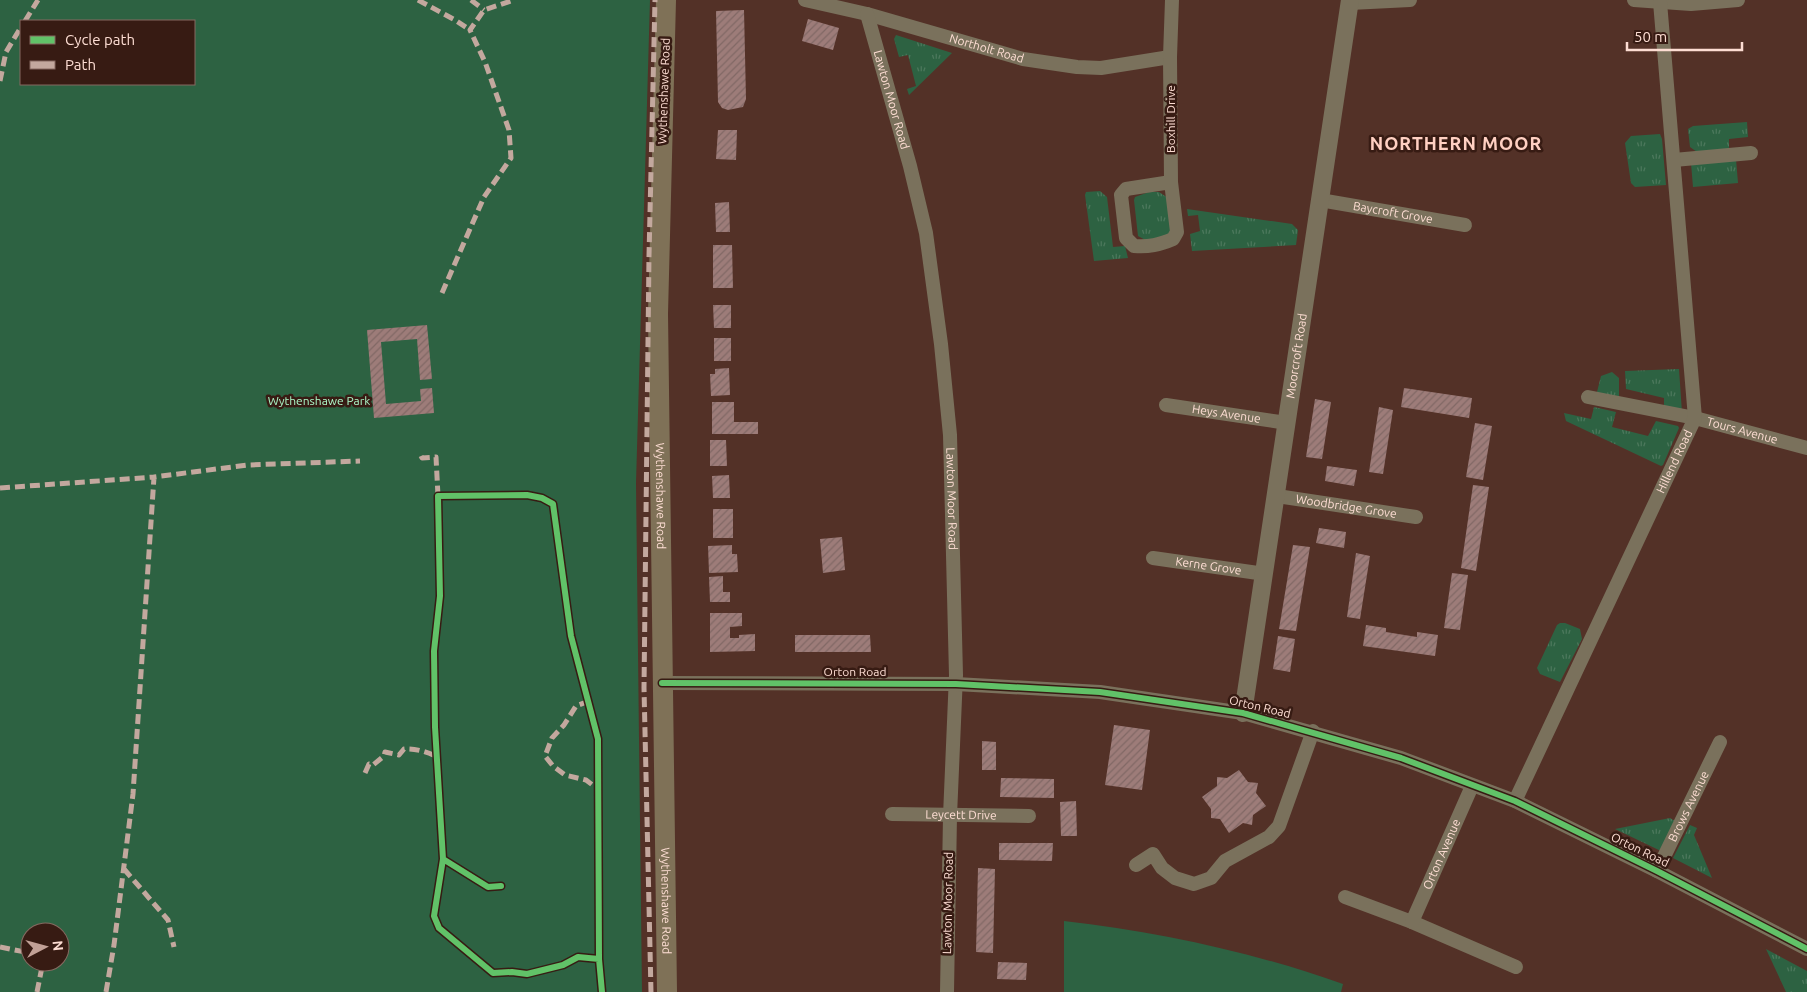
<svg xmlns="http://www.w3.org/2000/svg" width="1807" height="992" font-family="Ubuntu,sans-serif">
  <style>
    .grass { fill: url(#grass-tufts) }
    .park { fill: #2d6242; fill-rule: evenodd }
    .building { fill: url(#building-hatch) }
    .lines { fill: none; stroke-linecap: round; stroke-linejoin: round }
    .minor { stroke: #7a715c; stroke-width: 14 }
    .tertiary { stroke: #7a715c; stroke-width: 18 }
    .secondary { stroke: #7f7157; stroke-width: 20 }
    .quiet { stroke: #c3a89e; stroke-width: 5; stroke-dasharray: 10 5; stroke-linecap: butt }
    .cycleway-casing { stroke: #371b13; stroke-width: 9 }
    .cycleway { stroke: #61c268; stroke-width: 6 }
    .labels { text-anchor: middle; stroke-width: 5; stroke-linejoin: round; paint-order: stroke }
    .street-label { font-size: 12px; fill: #fdddd3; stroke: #371b13 }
    .park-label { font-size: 12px; fill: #acf9c9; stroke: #371b13 }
    .district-label { font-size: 18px; font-weight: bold; letter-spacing: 1px; fill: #ffd0c2; stroke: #371b13 }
  </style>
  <defs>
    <pattern id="grass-tufts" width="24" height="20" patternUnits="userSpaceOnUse" patternTransform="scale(1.25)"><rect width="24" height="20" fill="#2d6242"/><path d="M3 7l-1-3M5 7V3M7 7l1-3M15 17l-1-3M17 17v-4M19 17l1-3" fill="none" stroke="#4c785c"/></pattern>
    <pattern id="building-hatch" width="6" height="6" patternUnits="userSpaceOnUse" patternTransform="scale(1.25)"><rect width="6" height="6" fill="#9d7c79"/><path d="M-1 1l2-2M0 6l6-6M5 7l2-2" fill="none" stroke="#816865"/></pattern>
  </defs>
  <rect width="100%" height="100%" fill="#533127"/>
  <!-- grass -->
  <path class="grass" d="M 896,35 L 952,53 L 909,95 L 907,89 L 916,86 L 908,55 L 899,57 L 894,39 Z
    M 1747,122 L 1748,137 L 1729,139 L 1729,150 L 1697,152 L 1690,147 L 1688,129 L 1693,126 Z
    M 1660,134 L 1662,139 L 1666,185 L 1635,187 L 1631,183 L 1625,143 L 1631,136 Z
    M 1736,159 L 1738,183 L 1693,187 L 1691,163 Z
    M 1100,191 L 1107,197 L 1113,247 L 1125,246 L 1128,258 L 1094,261 L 1085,195 L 1086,192 Z
    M 1149,192 L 1159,192 L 1168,198 L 1171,234 L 1149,242 L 1138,236 L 1134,200 L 1135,197 Z
    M 1187,209 L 1292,224 L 1298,230 L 1296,245 L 1192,251 L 1190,234 L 1200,231 L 1198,215 L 1188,216 Z
    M 1679,369 L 1682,413 L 1664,410 L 1664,398 L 1626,389 L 1625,371 Z
    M 1612,372 L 1619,378 L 1619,401 L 1596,396 L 1601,376 Z
    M 1594,407 L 1616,412 L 1612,427 L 1648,436 L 1656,421 L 1678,426 L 1679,428 L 1663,465 L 1661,466 L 1566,421 L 1564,413 L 1591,419 Z
    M 1560,623 L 1565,623 L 1580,629 L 1582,639 L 1560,682 L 1540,674 L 1537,668 L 1557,625 Z
    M 1670,818 L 1678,823 L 1663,852 L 1615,829 Z
    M 1690,825 L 1697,828 L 1694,835 L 1712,878 L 1673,858 Z
    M 1766,949 L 1807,971 L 1807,992 L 1786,992 Z"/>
  <!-- park -->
  <path class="park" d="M 0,0 L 650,0 L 636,483 L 642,992 L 0,992 ZM 21,21 L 194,21 L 194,84 L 21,84 ZM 30,932 L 60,932 L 60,962 L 30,962 Z
    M 1064,921 C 1159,932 1253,952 1343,984 L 1341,992 L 1064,992 Z"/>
  <!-- building -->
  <path class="building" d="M 744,10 L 746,99 L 743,107 L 728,110 L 722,108 L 718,102 L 716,11 Z
    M 808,19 L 839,28 L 833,50 L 802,41 Z
    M 718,130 L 737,130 L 736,160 L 716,159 Z
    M 729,202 L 730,232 L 716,232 L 715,203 Z
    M 713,245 L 732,245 L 733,288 L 713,288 Z
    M 713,305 L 731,305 L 731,328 L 714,328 Z
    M 427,325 L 432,379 L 420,380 L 417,339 L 381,342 L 386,404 L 421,401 L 420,389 L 432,388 L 434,413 L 374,418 L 367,330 Z
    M 714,338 L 731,338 L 731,361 L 714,361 Z
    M 729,368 L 730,395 L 711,396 L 710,374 L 715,374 L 715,369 Z
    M 1404,388 L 1472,398 L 1469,418 L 1401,407 Z
    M 1315,399 L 1331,402 L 1322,459 L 1306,457 Z
    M 712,402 L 734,402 L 734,422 L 758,422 L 758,434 L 712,434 Z
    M 1379,407 L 1393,410 L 1383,474 L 1369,472 Z
    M 1475,423 L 1492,426 L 1483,480 L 1466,477 Z
    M 710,440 L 726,440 L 727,466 L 710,466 Z
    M 1327,466 L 1357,470 L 1354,486 L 1325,481 Z
    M 729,475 L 730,498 L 713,498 L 712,476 Z
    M 1473,485 L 1489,487 L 1476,571 L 1461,568 Z
    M 713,509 L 733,509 L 733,538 L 713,538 Z
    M 1319,528 L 1346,532 L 1344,548 L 1316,543 Z
    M 842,537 L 845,570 L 823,573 L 820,539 Z
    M 732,545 L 732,554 L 737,554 L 738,572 L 709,573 L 708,546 Z
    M 1293,545 L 1310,547 L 1296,631 L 1279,629 Z
    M 1356,553 L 1370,556 L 1360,619 L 1347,617 Z
    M 1452,573 L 1468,575 L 1460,630 L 1444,628 Z
    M 723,576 L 723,592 L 730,592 L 730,602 L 710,602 L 709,577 Z
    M 710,613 L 742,613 L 742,626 L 730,627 L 730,638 L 739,638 L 739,635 L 755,634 L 755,651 L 710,652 Z
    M 1366,625 L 1386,628 L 1386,632 L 1417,637 L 1417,632 L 1438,635 L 1435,656 L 1363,646 Z
    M 795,635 L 870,635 L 871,652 L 795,652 Z
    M 1278,636 L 1295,639 L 1290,672 L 1273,669 Z
    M 1114,725 L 1150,730 L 1142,790 L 1105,785 Z
    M 982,741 L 996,742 L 996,770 L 982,770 Z
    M 1239,770 L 1248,782 L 1258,783 L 1256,793 L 1266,806 L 1253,815 L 1252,825 L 1243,823 L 1229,833 L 1220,819 L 1211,818 L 1211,809 L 1202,797 L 1217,786 L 1217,777 L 1227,778 Z
    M 1001,778 L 1054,779 L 1054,798 L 1000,797 Z
    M 1076,801 L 1077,836 L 1061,836 L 1060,802 Z
    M 999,843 L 1053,843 L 1052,861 L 999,860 Z
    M 978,868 L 995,869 L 993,953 L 976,952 Z
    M 998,962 L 1027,963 L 1026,980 L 997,979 Z"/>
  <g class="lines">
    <!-- minor -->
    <g class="minor">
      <path id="s1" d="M 805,0 L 867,14 L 1023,59 L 1077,67 L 1101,68 L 1170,57"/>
      <path d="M 1634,0 L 1691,4 L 1738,0"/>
      <path d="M 1350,3 L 1410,0"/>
      <path id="s2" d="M 867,14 L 910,166 L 926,233 L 941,344 L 950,435 L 956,675 L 950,816 L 947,992"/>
      <path d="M 1674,160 L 1751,153"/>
      <path d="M 1171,182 L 1126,189 L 1121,195 L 1126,238 L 1134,246 C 1149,247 1159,245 1173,239 L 1177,232 L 1171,182 L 1170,57 L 1172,0"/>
      <path id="s3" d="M 1320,200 L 1465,225"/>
      <path id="s4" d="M 1588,397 L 1695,418 L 1807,448"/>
      <path id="s5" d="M 1166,405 L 1287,423"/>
      <path id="s6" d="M 1277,496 L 1416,517"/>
      <path id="s7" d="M 1153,558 L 1265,574"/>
      <path d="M 662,683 L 956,684 L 1100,692 L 1243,713 L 1401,758 L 1515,801 L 1657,871 L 1807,949"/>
      <path id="s8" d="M 1515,801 L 1695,418 L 1660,2"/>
      <path id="s9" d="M 892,814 L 1029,816"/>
      <path d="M 1136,865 L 1153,854 L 1162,868 L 1175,878 L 1194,884 L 1211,878 L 1225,861 L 1269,837 L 1279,826 L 1313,731"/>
      <path id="s10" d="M 1657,871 L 1720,742"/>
      <path d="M 1345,897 L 1412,922 L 1516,967"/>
      <path id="s11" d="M 1412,922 L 1472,786"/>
    </g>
    <!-- tertiary -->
    <path class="tertiary" id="s12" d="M 1243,713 L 1350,0"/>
    <!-- secondary -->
    <path class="secondary" id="s13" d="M 666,0 L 658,314 L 667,992"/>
    <!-- quiet -->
    <path class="quiet" d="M 418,0 L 455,20 L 470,30
      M 471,0 L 484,10
      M 25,21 L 38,0
      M 0,81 L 6,52 L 21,27
      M 442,293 L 484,197 L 511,158 L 509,130 L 485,62 L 470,30 L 484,10 L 514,0
      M 421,456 L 422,458 L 436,457 L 438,496
      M 0,488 L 154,477
      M 589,701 L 576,706 L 564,725 L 552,738 L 545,756 L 553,766 L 565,775 L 586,780 L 599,790
      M 365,773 L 369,764 L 373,765 L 384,756 L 385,752 L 399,755 L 404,749 C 414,748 428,752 437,757
      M 124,869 L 168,920 L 174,947
      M 0,947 L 30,953
      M 37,992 L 43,962
      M 106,992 L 114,945 L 133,794 L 154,477 L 248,465 L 360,461
      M 651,992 L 644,688 L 649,256 L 655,0"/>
    <defs>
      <path id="cycleway" d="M 662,683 L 956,684 L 1100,692 L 1243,713 L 1401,758 L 1515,801 L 1657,871 L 1807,949
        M 443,859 L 488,887 L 501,886
        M 599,959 L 578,957 L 563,965 L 527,974 L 512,972 L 493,973 L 439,928 L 434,916 L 443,859 L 435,727 L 434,651 L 440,596 L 438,496 L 527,495 L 542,498 L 553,504 L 571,636 L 598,739 L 599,959 L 602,992"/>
    </defs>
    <!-- cycleway casing -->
    <use href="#cycleway" class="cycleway-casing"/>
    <!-- cycleway -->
    <use href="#cycleway" class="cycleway"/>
  </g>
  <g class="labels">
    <!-- street labels -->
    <g class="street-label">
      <text dy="4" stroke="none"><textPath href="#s1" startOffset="188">Northolt Road</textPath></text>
      <text transform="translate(664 91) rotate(-88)" y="4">Wythenshawe Road</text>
      <text dy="4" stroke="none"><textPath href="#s2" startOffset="89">Lawton Moor Road</textPath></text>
      <text transform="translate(1171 119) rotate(-90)" y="4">Boxhill Drive</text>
      <text dy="4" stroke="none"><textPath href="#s3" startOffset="74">Baycroft Grove</textPath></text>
      <text dy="4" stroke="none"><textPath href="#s12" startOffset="361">Moorcroft Road</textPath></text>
      <text dy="4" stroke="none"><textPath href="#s5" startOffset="61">Heys Avenue</textPath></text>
      <text dy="4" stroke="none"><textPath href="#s4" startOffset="158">Tours Avenue</textPath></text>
      <text dy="4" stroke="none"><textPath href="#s8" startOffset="375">Hillend Road</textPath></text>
      <text dy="4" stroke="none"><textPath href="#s13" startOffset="496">Wythenshawe Road</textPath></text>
      <text dy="4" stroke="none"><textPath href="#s2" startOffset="494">Lawton Moor Road</textPath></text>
      <text dy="4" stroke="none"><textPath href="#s6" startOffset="70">Woodbridge Grove</textPath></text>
      <text dy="4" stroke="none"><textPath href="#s7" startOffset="56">Kerne Grove</textPath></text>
      <text x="855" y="676">Orton Road</text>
      <text transform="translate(1260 707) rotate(13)" y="4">Orton Road</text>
      <text dy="4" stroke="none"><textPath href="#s10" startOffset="72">Brows Avenue</textPath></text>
      <text dy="4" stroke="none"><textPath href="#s9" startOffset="69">Leycett Drive</textPath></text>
      <text transform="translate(1640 850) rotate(26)" y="4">Orton Road</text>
      <text dy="4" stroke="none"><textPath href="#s11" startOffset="74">Orton Avenue</textPath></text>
      <text dy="4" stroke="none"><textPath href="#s13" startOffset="901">Wythenshawe Road</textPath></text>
      <text transform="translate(948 903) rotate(-89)" y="4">Lawton Moor Road</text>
    </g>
    <!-- park labels -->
    <g class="park-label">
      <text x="319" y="405">Wythenshawe Park</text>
    </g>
    <!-- district labels -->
    <g class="district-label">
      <text x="1456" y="150">NORTHERN MOOR</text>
    </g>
  </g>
  <!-- legend -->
  <rect x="20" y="20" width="175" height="65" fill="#371b13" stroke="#866960"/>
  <rect x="30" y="36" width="25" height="8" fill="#61c268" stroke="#866960"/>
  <text x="65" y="45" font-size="15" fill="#fdddd3">Cycle path</text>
  <rect x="30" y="61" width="25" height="8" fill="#c3a89e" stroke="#866960"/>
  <text x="65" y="70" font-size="15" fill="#fdddd3">Path</text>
  <!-- north arrow -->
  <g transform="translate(45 947) rotate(84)"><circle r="24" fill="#371b13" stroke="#866960"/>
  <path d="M0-4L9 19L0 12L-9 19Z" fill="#c2a197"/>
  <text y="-8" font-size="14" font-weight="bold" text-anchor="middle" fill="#fdddd3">N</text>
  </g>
  <!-- scale -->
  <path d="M1627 42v8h115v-8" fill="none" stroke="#fdddd3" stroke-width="2.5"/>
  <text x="1634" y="42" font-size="15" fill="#fdddd3" stroke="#371b13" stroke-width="4" paint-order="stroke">50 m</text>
</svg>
